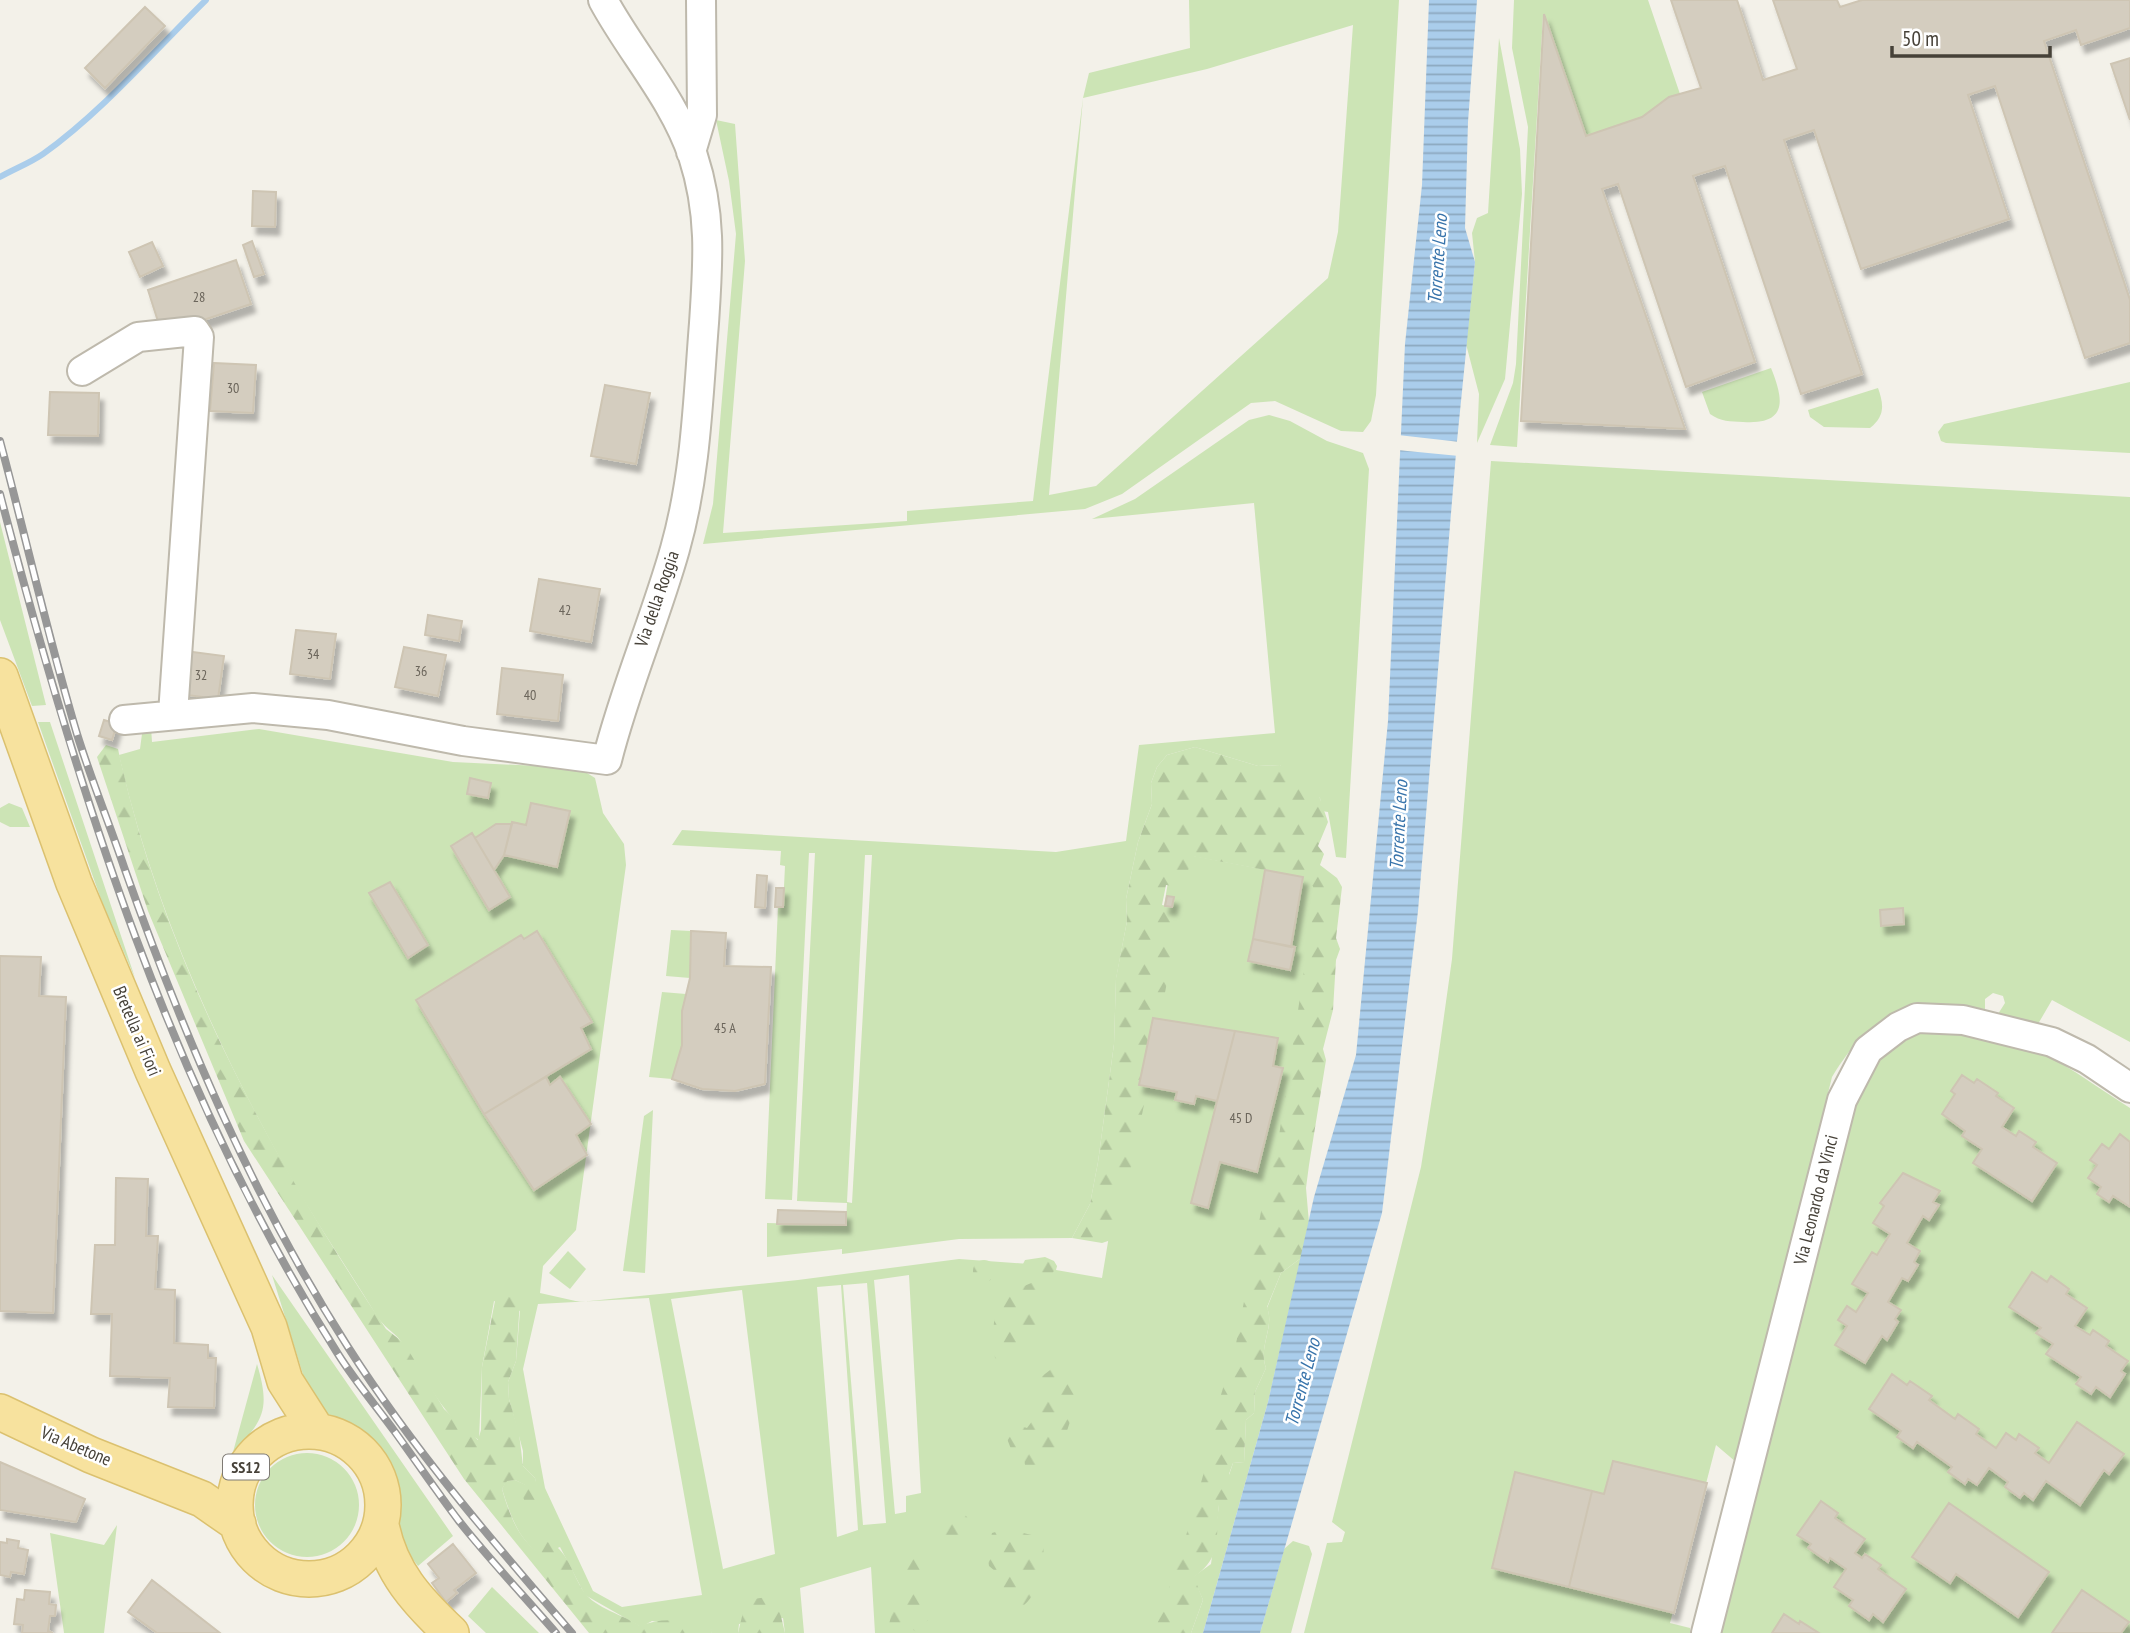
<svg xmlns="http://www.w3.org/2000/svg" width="2130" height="1633" font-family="'PT Sans Narrow',sans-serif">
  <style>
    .green { fill: #cce4b5; fill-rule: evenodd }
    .forest { fill: url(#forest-firs) }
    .water { fill: url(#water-rules) }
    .pier { fill: #f3f1e9 }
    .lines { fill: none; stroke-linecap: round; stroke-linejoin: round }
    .stream { stroke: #aacdeb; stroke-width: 6 }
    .building { fill: #d4cdbf; stroke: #cec5b3; stroke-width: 2; filter: url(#shadow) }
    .minor-casing { stroke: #beb9ac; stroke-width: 32 }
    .major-casing { stroke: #dbc16f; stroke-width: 38 }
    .minor { stroke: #fff; stroke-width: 28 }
    .major { stroke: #f7e29e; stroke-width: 35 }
    .rail-casing { stroke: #979797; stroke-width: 8 }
    .rail { stroke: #fff; stroke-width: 5; stroke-dasharray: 16; stroke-linecap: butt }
    .labels { text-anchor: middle; stroke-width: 5; stroke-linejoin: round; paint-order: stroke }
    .number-label { font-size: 14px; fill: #6a645a }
    .shield { fill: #fff; stroke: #7e7a74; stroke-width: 2 }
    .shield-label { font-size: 16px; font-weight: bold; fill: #464138 }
    .street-label { font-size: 18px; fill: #464138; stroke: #fff }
    .water-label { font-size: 19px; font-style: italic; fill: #3874ab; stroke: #fff }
  </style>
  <defs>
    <pattern id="forest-firs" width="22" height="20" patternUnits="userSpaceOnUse" patternTransform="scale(1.75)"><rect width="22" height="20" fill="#cce4b5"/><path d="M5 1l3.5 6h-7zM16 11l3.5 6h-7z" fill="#b1c59c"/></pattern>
    <pattern id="water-rules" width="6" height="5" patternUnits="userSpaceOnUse" patternTransform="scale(1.75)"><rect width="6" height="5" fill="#aacdeb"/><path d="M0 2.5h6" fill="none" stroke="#8ca8bf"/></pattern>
    <filter id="shadow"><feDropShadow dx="4.5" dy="8" stdDeviation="2" flood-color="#0004"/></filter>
  </defs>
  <rect width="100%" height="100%" fill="#f3f1e9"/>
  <!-- green -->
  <path class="green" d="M 1189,0 L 1399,0 L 1376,395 L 1371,421 L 1363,432 L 1341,431 L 1275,401 L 1251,403 L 1122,494 L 1085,509 L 703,544 L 713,504 L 736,234 L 729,181 L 716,120 L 735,124 L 745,261 L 723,533 L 907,521 L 907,511 L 1033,501 L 1083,98 L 1089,73 L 1190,48 ZM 1353,25 L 1338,232 L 1328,278 L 1096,486 L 1049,495 L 1083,98 L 1207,69 Z
    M 1514,0 L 1648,0 L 1680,94 L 1642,117 L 1586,136 L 1543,16 L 1517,447 L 1490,445 L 1513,383 L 1516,364 L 1528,127 L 1512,48 Z
    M 1499,38 L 1520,149 L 1522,194 L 1505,379 L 1477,443 L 1479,394 L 1466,344 L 1475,262 L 1472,233 L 1477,218 L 1488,213 Z
    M 1771,368 C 1784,400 1788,425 1743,422 C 1730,421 1721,422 1710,414 L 1702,392 Z
    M 2130,382 L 2130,453 L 1946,443 L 1941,441 L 1938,432 L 1944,424 Z
    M 1878,388 C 1884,405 1885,416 1870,428 L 1824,427 L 1810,417 L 1808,410 Z
    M 1269,415 L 1290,421 L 1327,441 L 1363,453 L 1369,469 L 1346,858 L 1336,857 L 1328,812 L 1322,811 L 1320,798 L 1280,765 L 1258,766 L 1195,747 L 1167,755 L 1157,767 L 1151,783 L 1152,804 L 1138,842 L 1126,899 L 1127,921 L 1116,979 L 1114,1044 L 1098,1162 L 1090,1204 L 1072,1238 L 959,1239 L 842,1254 L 842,1249 L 767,1257 L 767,1223 L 846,1225 L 847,1203 L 797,1201 L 815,853 L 809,853 L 792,1200 L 765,1199 L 778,907 L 783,907 L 785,866 L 780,865 L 781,851 L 672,845 L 682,830 L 1056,852 L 1126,841 L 1139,745 L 1275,733 L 1254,503 L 1092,519 L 1135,499 L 1249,420 ZM 865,855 L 872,855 L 852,1203 L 847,1202 Z
    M 1491,461 L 2130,497 L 2130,1042 L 2052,1000 L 2038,1024 L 1998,1014 L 2005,1003 L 2003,996 L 1993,993 L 1985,999 L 1985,1009 C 1910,1003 1874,1008 1832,1077 L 1736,1462 L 1716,1445 L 1670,1623 L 1690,1628 L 1690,1633 L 1304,1633 L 1327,1543 L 1342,1542 L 1345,1532 L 1332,1522 L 1421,1167 L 1437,1066 L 1452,959 Z
    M 0,522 L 46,705 L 32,706 L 0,620 Z
    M 38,722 L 50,722 L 135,978 L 102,902 Z
    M 151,727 L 152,742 L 259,729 L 453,762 L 579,768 L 595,778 L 603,813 L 624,844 L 626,865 L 576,1230 L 543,1266 L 540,1293 L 580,1302 L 798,1280 L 959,1259 L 1057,1266 L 1056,1270 L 1102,1278 L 1173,852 L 1303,877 L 1327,888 L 1298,1122 L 1169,1633 L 875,1633 L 871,1567 L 800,1588 L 804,1633 L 785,1633 L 783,1618 L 739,1624 L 738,1633 L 711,1633 L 712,1630 L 652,1621 L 641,1627 L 585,1595 L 560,1547 L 541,1555 C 518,1540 510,1514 502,1489 L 506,1481 L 515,1480 L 537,1490 L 535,1478 L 523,1466 L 523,1451 L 509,1399 L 508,1382 L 516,1361 L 520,1311 L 494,1301 L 482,1367 L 479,1440 C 444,1420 426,1378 404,1345 C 397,1334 386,1329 378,1318 C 349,1270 316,1223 288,1173 C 215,1043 152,901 119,755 L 140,749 L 142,734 ZM 909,1275 L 921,1493 L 906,1496 L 906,1512 L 895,1514 L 874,1280 ZM 867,1283 L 886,1523 L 863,1525 L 843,1285 ZM 841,1285 L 858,1530 L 837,1537 L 817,1287 ZM 742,1290 L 775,1554 L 723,1569 L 671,1299 ZM 649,1298 L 702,1595 L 622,1607 L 593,1591 L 545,1488 L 523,1369 L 538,1304 Z
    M 9,803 L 22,808 L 30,827 L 10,827 L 0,822 L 0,808 Z
    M 671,930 L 691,931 L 690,978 L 666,976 Z
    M 662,992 L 686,994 L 682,1011 L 682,1045 L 672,1079 L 649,1077 Z
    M 1911,1033 C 1955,1034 2002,1035 2043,1054 C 2073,1068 2102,1091 2130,1108 L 2130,1633 L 1719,1633 L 1858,1086 L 1889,1049 Z
    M 653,1110 L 645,1273 L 623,1271 L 644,1116 Z
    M 568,1251 L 586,1269 L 570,1289 L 549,1273 Z
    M 1301,1258 L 1268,1402 L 1203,1633 L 1191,1633 L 1203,1600 L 1193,1577 L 1211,1564 L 1219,1505 L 1233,1463 L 1244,1462 L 1246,1420 L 1254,1413 L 1255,1392 L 1266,1368 C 1258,1346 1275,1327 1267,1308 L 1281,1273 Z
    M 272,1275 L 453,1536 L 418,1566 L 397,1539 L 399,1496 L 396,1480 L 374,1450 L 360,1439 L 333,1429 L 306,1384 Z
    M 257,1364 C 270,1408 265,1420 233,1452 Z
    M255 1505a52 52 0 1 1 104 0a52 52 0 1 1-104 0Z
    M 117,1525 L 104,1633 L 64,1633 L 50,1533 L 104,1545 Z
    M 1293,1541 L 1309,1546 L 1312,1554 L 1291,1633 L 1260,1633 L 1284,1549 Z
    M 492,1587 L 539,1633 L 486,1633 L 468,1616 Z"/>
  <!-- forest -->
  <path class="forest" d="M 106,745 L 118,749 C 163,958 268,1153 386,1329 L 404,1343 L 444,1409 L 478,1440 L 481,1430 L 482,1367 L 495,1301 L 502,1294 L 520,1300 L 516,1361 L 508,1382 L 509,1399 L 519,1433 L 523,1466 L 535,1478 L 540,1497 L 534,1507 L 528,1510 L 523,1497 L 525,1485 L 515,1480 L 507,1481 L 502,1489 C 509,1513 518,1540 541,1554 L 540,1541 C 566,1541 571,1573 584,1592 C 595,1608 624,1615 640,1626 C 663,1616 690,1620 713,1630 L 711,1633 L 589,1633 L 464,1479 L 244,1141 L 148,911 L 97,757 Z
    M 1195,747 L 1258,766 L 1280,765 L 1299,774 L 1316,787 L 1328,822 L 1318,846 L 1324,854 L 1320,865 L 1337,878 L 1342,887 L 1336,938 L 1340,949 L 1336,960 L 1333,1010 L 1323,1049 L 1326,1060 L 1309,1165 L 1306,1188 L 1309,1223 L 1301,1258 L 1281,1273 L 1267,1307 C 1275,1327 1258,1346 1266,1368 L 1255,1392 L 1254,1413 L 1246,1420 L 1244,1462 L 1233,1463 L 1229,1474 L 1235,1485 L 1227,1504 L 1219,1505 C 1215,1536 1223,1557 1194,1577 L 1203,1600 L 1191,1633 L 1154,1633 L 1182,1550 L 1206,1465 L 1216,1411 L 1235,1349 L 1264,1196 L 1277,1149 L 1314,905 L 1313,886 L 1301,888 L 1303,877 L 1191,856 L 1185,888 L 1166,885 L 1162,905 L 1181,908 L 1160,1019 L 1153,1018 L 1139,1084 L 1146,1095 L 1129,1178 L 1114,1209 L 1114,1239 L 1102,1243 L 1072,1238 L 1090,1204 L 1098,1162 L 1114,1044 L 1116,978 L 1127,921 L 1126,899 L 1138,842 L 1152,804 L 1151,783 L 1157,767 L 1167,755 Z
    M 1045,1257 L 1054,1261 L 1057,1266 L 1049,1279 L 1040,1284 C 1037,1295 1037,1301 1038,1312 C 1040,1332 1015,1351 1000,1360 L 995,1358 C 991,1317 992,1297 1034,1282 L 1023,1264 L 1025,1260 Z
    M973 1271a11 11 0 1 1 22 0a11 11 0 1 1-22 0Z
    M 1054,1367 L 1080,1382 C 1071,1420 1065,1452 1037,1480 L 1027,1476 L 1022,1448 L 1011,1449 L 1004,1431 L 1014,1424 L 1027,1428 L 1045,1404 L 1037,1387 L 1041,1377 Z
    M937 1528a17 17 0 1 1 34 0a17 17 0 1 1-34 0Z
    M 1006,1529 L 1044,1538 C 1044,1561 1040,1602 1015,1610 L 1001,1603 L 997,1590 L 1001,1576 L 989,1566 L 987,1552 L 992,1533 Z
    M 917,1539 L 922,1540 L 927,1567 L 936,1570 L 927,1580 L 919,1583 L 921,1591 L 932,1598 L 933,1608 L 921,1614 L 928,1620 L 916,1632 L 911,1628 L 906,1615 L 901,1633 L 887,1633 L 894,1603 L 906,1613 C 905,1605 902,1596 903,1589 C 903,1580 911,1545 917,1539 Z
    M 767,1597 L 778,1604 L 785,1633 L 738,1633 L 746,1600 Z"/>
  <!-- water -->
  <path class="water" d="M 1429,0 L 1477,0 L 1468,122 L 1465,228 L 1475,262 L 1457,441 L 1418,911 L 1382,1213 L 1260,1633 L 1203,1633 L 1268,1402 L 1314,1197 L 1356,1055 L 1388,721 L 1405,344 L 1422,185 Z"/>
  <!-- pier -->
  <path class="pier" d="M 1398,435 L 1460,442 L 1459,456 L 1397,450 Z"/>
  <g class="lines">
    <!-- stream -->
    <path class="stream" d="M 0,177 C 14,169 30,163 43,154 C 103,111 153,52 206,0"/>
  </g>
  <!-- building -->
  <path class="building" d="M 1671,0 L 1737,0 L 1763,80 L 1797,69 L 1773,0 L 1837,0 L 1840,7 L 1862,0 L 2130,0 L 2130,28 L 2081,45 L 2076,30 L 2044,41 L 2130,300 L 2130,343 L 2085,358 L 1995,86 L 1968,95 L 2009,219 L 1861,269 L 1814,130 L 1784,140 L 1862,374 L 1801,394 L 1725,166 L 1693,176 L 1755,362 L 1686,387 L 1618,184 L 1602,189 L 1685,429 L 1521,421 L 1544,14 L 1586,136 L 1642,117 L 1669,97 L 1701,88 Z
    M 145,7 L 165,26 L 105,88 L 85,68 Z
    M 2130,58 L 2130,120 L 2111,64 Z
    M 253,191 L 276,192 L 275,227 L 252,226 Z
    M 252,241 L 264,274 L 254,277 L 243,245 Z
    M 152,242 L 163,266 L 140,277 L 129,252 Z
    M 236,260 L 251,304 L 162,334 L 148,290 Z
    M 214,363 L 256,365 L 253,413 L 210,411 Z
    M 605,385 L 650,393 L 636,464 L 591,456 Z
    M 50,392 L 99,393 L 98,436 L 48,435 Z
    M 539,579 L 600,589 L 591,642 L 530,631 Z
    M 428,615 L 462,621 L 459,641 L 425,635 Z
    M 296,630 L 336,634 L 330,679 L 290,674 Z
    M 404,647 L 446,655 L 438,696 L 395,687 Z
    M 185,651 L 224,656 L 218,699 L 179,694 Z
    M 502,668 L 563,675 L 558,721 L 497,714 Z
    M 104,720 L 117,724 L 112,740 L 99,736 Z
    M 470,778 L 491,783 L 488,798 L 467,794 Z
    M 531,803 L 570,811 L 557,867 L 504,855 L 512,822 L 526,825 Z
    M 496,824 L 512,824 L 504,855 L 494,870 L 475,838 Z
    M 472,833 L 510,897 L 489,910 L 451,846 Z
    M 1265,870 L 1303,877 L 1291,947 L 1253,939 Z
    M 757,875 L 767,876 L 765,908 L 755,907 Z
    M 390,882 L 428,945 L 408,958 L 369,893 Z
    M 776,888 L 784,888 L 783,907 L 775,907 Z
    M 1167,896 L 1174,897 L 1172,907 L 1165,906 Z
    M 1903,908 L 1904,924 L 1881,926 L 1880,910 Z
    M 537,931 L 592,1022 L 581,1028 L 591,1049 L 484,1114 L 416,1000 L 521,935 L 524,939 Z
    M 691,931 L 726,933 L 724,966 L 771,967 L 765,1084 L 735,1091 L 702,1089 L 672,1079 L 682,1045 L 682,1011 L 690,978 Z
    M 1253,939 L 1295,947 L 1290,970 L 1248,961 Z
    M 0,956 L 41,957 L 39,996 L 66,997 L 53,1313 L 0,1311 Z
    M 1153,1018 L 1235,1031 L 1217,1101 L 1196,1096 L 1194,1104 L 1175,1100 L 1177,1092 L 1139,1085 Z
    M 1235,1031 L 1278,1038 L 1273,1066 L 1283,1068 L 1257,1172 L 1220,1162 L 1208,1208 L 1191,1203 Z
    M 1962,1075 L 1974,1083 L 1977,1079 L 1998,1093 L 1996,1096 L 2014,1108 L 2002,1127 L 2016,1136 L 2019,1131 L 2036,1142 L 2033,1147 L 2057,1163 L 2032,1201 L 1973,1163 L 1982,1149 L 1962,1136 L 1965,1131 L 1942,1114 L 1955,1094 L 1951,1091 Z
    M 546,1077 L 550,1085 L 560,1077 L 591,1124 L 576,1135 L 587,1155 L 534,1190 L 484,1114 Z
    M 2120,1134 L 2130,1142 L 2130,1207 L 2113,1196 L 2109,1202 L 2097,1194 L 2101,1187 L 2088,1178 L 2097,1165 L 2090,1160 L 2102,1144 L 2109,1149 Z
    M 1903,1173 L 1940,1191 L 1933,1202 L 1939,1205 L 1929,1220 L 1923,1216 L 1907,1243 L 1920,1251 L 1914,1262 L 1918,1265 L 1908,1281 L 1902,1278 L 1888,1302 L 1901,1310 L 1895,1319 L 1898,1322 L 1887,1340 L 1882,1336 L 1865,1363 L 1835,1345 L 1847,1326 L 1838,1320 L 1847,1306 L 1856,1312 L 1868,1293 L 1852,1284 L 1872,1252 L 1877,1255 L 1890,1234 L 1873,1223 L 1884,1206 L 1880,1203 Z
    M 116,1178 L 148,1179 L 146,1236 L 158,1236 L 155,1289 L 175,1290 L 174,1343 L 208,1345 L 208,1358 L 216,1358 L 214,1408 L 168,1407 L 170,1378 L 110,1376 L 112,1314 L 91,1314 L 95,1245 L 115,1245 Z
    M 778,1210 L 846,1212 L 846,1225 L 777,1224 Z
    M 2032,1272 L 2047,1282 L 2051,1276 L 2069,1289 L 2066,1294 L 2087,1308 L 2075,1326 L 2090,1335 L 2093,1330 L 2109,1341 L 2106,1346 L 2128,1361 L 2121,1371 L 2125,1374 L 2110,1397 L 2096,1387 L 2091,1394 L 2076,1384 L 2081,1377 L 2046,1354 L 2053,1344 L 2036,1333 L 2041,1328 L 2009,1307 Z
    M 1892,1374 L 1907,1385 L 1910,1381 L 1932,1396 L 1929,1400 L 1955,1419 L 1958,1414 L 1979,1429 L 1976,1434 L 1996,1448 L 2006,1433 L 2016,1440 L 2019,1434 L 2039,1448 L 2035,1453 L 2049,1463 L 2077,1422 L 2124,1454 L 2109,1474 L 2104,1470 L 2080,1505 L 2046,1481 L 2033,1500 L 2024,1493 L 2020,1498 L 2005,1487 L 2008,1482 L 1989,1468 L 1977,1485 L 1968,1479 L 1965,1484 L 1948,1472 L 1952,1467 L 1917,1442 L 1913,1448 L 1897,1437 L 1901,1431 L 1869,1409 Z
    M 1613,1461 L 1707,1483 L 1674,1613 L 1569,1587 L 1592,1491 L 1604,1494 Z
    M 0,1462 L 85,1499 L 76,1522 L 0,1510 Z
    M 1515,1472 L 1592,1491 L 1569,1587 L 1492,1568 Z
    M 1821,1501 L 1838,1513 L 1835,1518 L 1865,1539 L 1855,1553 L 1862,1558 L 1865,1554 L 1881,1565 L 1878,1569 L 1906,1589 L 1883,1622 L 1873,1614 L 1869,1620 L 1849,1606 L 1853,1600 L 1834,1587 L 1846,1569 L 1830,1558 L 1828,1562 L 1808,1548 L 1811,1544 L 1797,1535 Z
    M 1949,1503 L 2049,1572 L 2018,1617 L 1956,1574 L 1950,1583 L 1912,1557 Z
    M 7,1539 L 19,1541 L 18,1548 L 28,1550 L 24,1574 L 11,1572 L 10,1577 L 0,1575 L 0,1542 L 7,1543 Z
    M 453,1544 L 476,1573 L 454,1590 L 457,1593 L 446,1602 L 432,1583 L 439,1578 L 428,1564 Z
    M 152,1580 L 220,1633 L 157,1633 L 128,1612 Z
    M 25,1590 L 50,1592 L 49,1604 L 56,1605 L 55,1616 L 50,1616 L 48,1631 L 53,1633 L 22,1633 L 23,1625 L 14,1624 L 17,1599 L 24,1600 Z
    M 2082,1590 L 2129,1622 L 2121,1633 L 2052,1633 Z
    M 1784,1614 L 1799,1624 L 1800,1621 L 1819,1633 L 1772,1633 Z"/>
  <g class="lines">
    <defs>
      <path id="minor" d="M 691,152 L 702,115 L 701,0
        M 82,371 L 138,337 L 195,331 L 199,337 L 173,714
        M 124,720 L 253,708 L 328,715 L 463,741 L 607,760 C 625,688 655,620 675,549 C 696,475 698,399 704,323 C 708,263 712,214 693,156 C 674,99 631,52 603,0
        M 1706,1633 L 1842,1100 L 1868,1050 L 1898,1027 L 1917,1018 L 1963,1020 L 2052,1042 L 2087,1059 L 2130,1088"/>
      <path id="major" d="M 0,676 L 74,883 L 153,1071 L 269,1327 L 285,1381 L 317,1431
        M 0,1412 L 91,1455 L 202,1499 L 238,1524
        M235 1505a74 74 0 1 1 148 0a74 74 0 1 1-148 0Z
        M 381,1525 C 390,1572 417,1601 451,1633"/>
    </defs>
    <!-- minor casing -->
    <use href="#minor" class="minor-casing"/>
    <!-- major casing -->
    <use href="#major" class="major-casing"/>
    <!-- minor -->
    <use href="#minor" class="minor"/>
    <!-- major -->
    <use href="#major" class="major"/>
    <defs>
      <path id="rail" d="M 0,441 C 26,538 48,637 77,734 C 91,779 109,823 124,867 C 183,1034 252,1197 348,1347 C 413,1449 493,1542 572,1633
        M 0,494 C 78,793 171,1091 338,1354 C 355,1381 376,1406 395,1432 C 416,1461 437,1492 459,1521 C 489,1559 524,1596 556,1633"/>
    </defs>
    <!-- rail casing -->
    <use href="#rail" class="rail-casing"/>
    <!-- rail -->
    <use href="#rail" class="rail"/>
  </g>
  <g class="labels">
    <!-- number labels -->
    <g class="number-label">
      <text x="199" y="302">28</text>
      <text x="233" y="393">30</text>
      <text x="565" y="615">42</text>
      <text x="313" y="659">34</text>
      <text x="421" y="676">36</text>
      <text x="201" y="680">32</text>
      <text x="530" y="700">40</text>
      <text x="725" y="1033">45 A</text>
      <text x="1241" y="1123">45 D</text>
    </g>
    <!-- shield labels -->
    <rect class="shield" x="223" y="1454.5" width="46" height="25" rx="5"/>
    <g class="shield-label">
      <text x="246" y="1473">SS12</text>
    </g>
    <!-- street labels -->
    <g class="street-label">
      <text transform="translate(657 599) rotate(-71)" y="6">Via della Roggia</text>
      <text transform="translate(137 1031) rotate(67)" y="6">Bretella ai Fiori</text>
      <text transform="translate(1816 1200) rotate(-76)" y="6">Via Leonardo da Vinci</text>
      <text transform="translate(76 1446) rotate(23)" y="6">Via Abetone</text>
    </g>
    <!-- water labels -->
    <g class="water-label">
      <text transform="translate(1437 259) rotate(-86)" y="7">Torrente Leno</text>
      <text transform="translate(1398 825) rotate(-87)" y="7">Torrente Leno</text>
      <text transform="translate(1302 1382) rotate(-75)" y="7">Torrente Leno</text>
    </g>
  </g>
  <!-- scale -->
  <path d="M1892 46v10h158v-10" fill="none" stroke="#464138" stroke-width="3.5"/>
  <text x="1902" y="46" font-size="21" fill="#464138" stroke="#ffffff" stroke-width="5" paint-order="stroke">50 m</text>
</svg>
